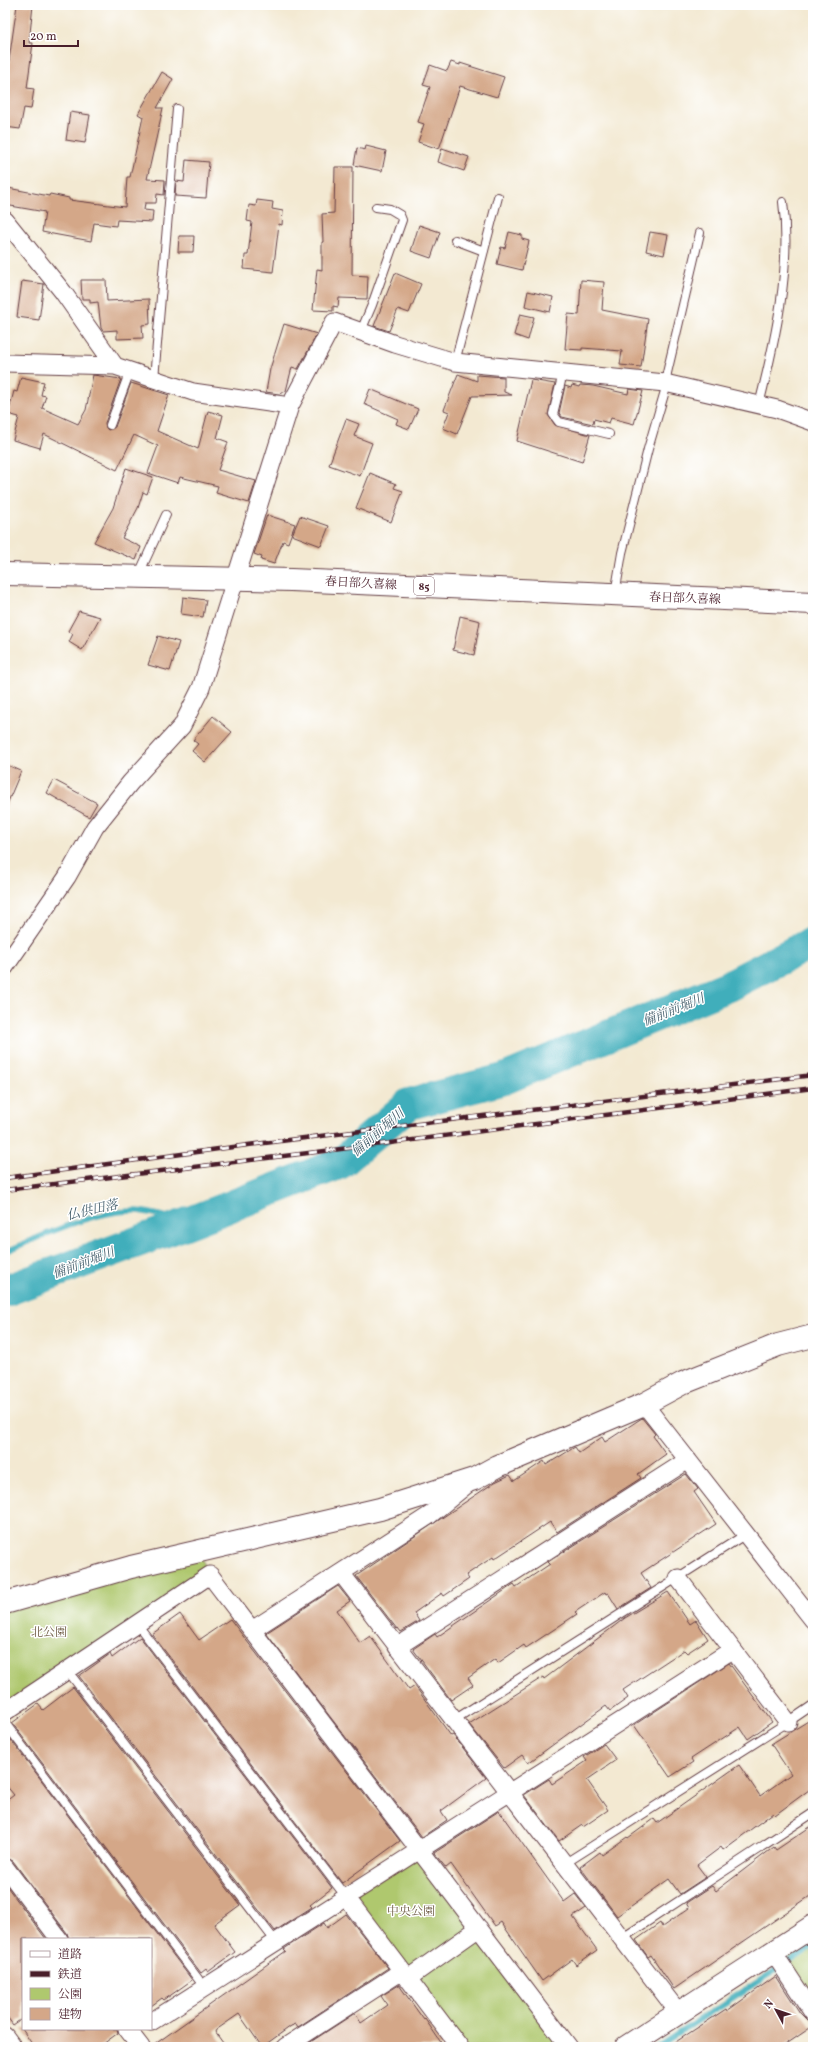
<svg xmlns="http://www.w3.org/2000/svg" width="818" height="2052" font-family="Vollkorn,'Noto Serif JP',serif">
  <style>
    .green { fill: #afc86e; stroke: #7c744c }
    .lines { fill: none; stroke-linecap: round; stroke-linejoin: round }
    .stream { stroke: #3faebb; stroke-width: 5.5 }
    .river { stroke: #3faebb; stroke-width: 32 }
    .building { fill: #d4a788 }
    .lane-casing { stroke: #633d44; stroke-width: 10 }
    .street-casing { stroke: #633d44; stroke-width: 19 }
    .secondary-casing { stroke: #633d44; stroke-width: 24 }
    .primary-casing { stroke: #633d44; stroke-width: 24 }
    .lane { stroke: #fff; stroke-width: 8 }
    .street { stroke: #fff; stroke-width: 17 }
    .secondary { stroke: #fff; stroke-width: 22 }
    .primary { stroke: #fff; stroke-width: 22 }
    .rail-casing { stroke: #4a1f2b; stroke-width: 4.5 }
    .rail { stroke: #fff; stroke-width: 3; stroke-dasharray: 9; stroke-linecap: butt }
    .labels { text-anchor: middle; stroke-width: 3; stroke-linejoin: round; paint-order: stroke }
    .shield { fill: #fff; stroke: #80626b; stroke-width: 1 }
    .shield-label { font-size: 11px; font-weight: bold; fill: #4a1f2b }
    .street-label { font-size: 12px; fill: #4a1f2b; stroke: #fff }
    .park-label { font-size: 12px; fill: #6d5a42; stroke: #fff }
    .water-label { font-size: 13px; font-style: italic; fill: #455f6c; stroke: #fff }
  </style>
  <rect width="100%" height="100%" fill="#fff"/>
  <filter id="ink" filterUnits="userSpaceOnUse"><feTurbulence type="fractalNoise" baseFrequency=".025" numOctaves="2"/><feDisplacementMap in="SourceGraphic" scale="8" xChannelSelector="R" yChannelSelector="G"/><feConvolveMatrix kernelMatrix="1 2 1 2 8 2 1 2 1" color-interpolation-filters="sRGB"/></filter>
  <filter id="wash" filterUnits="userSpaceOnUse"><feTurbulence type="fractalNoise" baseFrequency=".012" numOctaves="4" result="noise"/><feDisplacementMap in="SourceGraphic" scale="16" xChannelSelector="R" yChannelSelector="G"/><feGaussianBlur stdDeviation="0.9" result="paint"/><feColorMatrix in="noise" values="0 0 0 0 0 0 0 0 0 0 0 0 0 0 0 0 0 1.4 0 .05"/><feComposite in="paint" operator="in"/></filter>
  <g filter="url(#wash)">
    <rect width="100%" height="100%" fill="#f3e9d2"/>
    <!-- green -->
    <path class="green" d="M 198,1552 L 210,1575 L 5,1712 L 5,1603 Z
      M 420,1850 L 569,2047 L 460,2047 L 346,1897 Z
      M 813,1926 L 813,2013 L 773,1952 Z"/>
    <g class="lines">
      <!-- stream -->
      <path class="stream" d="M 5,1252 C 41,1236 95,1210 135,1211 C 153,1212 171,1218 188,1223
        M 657,2047 L 813,1946"/>
      <!-- river -->
      <path class="river" d="M 5,1291 L 188,1223 L 341,1163 L 409,1104 L 504,1079 L 728,986 L 813,942"/>
    </g>
    <g id="blocks">
      <!-- building -->
      <path class="building" d="M 17,5 L 33,5 L 29,43 L 33,43 L 27,88 L 34,89 L 31,109 L 24,108 L 20,129 L 5,127 L 5,88 Z
        M 451,62 L 460,65 L 460,63 L 504,77 L 497,97 L 460,86 L 439,149 L 418,142 L 424,124 L 418,122 L 430,87 L 423,85 L 430,65 L 447,71 Z
        M 162,72 L 173,79 L 157,108 L 163,108 L 147,179 L 165,180 L 164,195 L 157,194 L 156,203 L 145,203 L 144,210 L 153,211 L 152,222 L 117,220 L 116,226 L 94,223 L 91,241 L 42,232 L 45,212 L 5,205 L 8,188 L 49,196 L 50,194 L 69,198 L 69,200 L 125,207 L 127,177 L 130,177 L 143,117 L 138,114 Z
        M 70,112 L 90,115 L 85,143 L 66,140 Z
        M 366,146 L 386,151 L 382,171 L 354,165 L 357,148 L 365,150 Z
        M 442,148 L 469,157 L 464,171 L 438,162 Z
        M 186,160 L 209,162 L 206,198 L 175,196 L 176,181 L 184,182 Z
        M 335,167 L 353,167 L 352,275 L 368,276 L 367,299 L 339,298 L 338,307 L 333,306 L 333,311 L 313,310 L 317,269 L 322,270 L 322,242 L 323,242 L 322,214 L 334,213 Z
        M 257,200 L 273,202 L 272,209 L 283,211 L 282,225 L 279,224 L 273,272 L 244,269 L 245,255 L 248,255 L 252,222 L 247,221 L 249,205 L 256,206 Z
        M 419,225 L 440,232 L 431,258 L 411,251 Z
        M 509,232 L 522,235 L 522,239 L 529,241 L 522,270 L 497,264 L 501,247 L 505,248 Z
        M 650,232 L 668,235 L 664,255 L 646,251 Z
        M 179,236 L 194,236 L 193,252 L 178,252 Z
        M 395,273 L 421,284 L 409,313 L 398,309 L 389,331 L 374,326 Z
        M 81,280 L 106,280 L 107,301 L 149,299 L 150,324 L 142,325 L 143,338 L 117,339 L 117,330 L 103,331 L 101,328 L 98,302 L 90,303 L 90,299 L 82,299 Z
        M 581,280 L 604,282 L 602,310 L 648,319 L 641,367 L 620,365 L 622,351 L 582,348 L 582,350 L 565,349 L 568,314 L 579,315 Z
        M 22,281 L 44,284 L 39,320 L 17,317 Z
        M 528,291 L 553,297 L 550,312 L 525,306 Z
        M 520,314 L 534,317 L 528,340 L 514,335 Z
        M 284,324 L 317,334 L 298,369 L 292,367 L 286,391 L 279,394 L 266,392 L 270,369 Z
        M 458,374 L 477,381 L 477,375 L 504,377 L 504,392 L 512,395 L 472,396 L 457,434 L 443,428 L 449,412 L 444,410 Z
        M 93,375 L 121,379 L 105,423 L 106,428 L 108,430 L 115,427 L 131,383 L 169,395 L 157,431 L 198,449 L 208,411 L 223,415 L 217,438 L 228,442 L 218,470 L 256,481 L 249,503 L 216,493 L 218,486 L 180,477 L 178,483 L 148,473 L 158,446 L 134,435 L 117,470 L 44,434 L 40,448 L 13,440 L 19,417 L 8,414 L 14,391 L 17,392 L 21,377 L 44,382 L 41,395 L 46,396 L 42,408 L 78,424 L 86,410 Z
        M 531,380 L 555,384 L 548,415 L 555,425 L 590,435 L 582,462 L 517,441 Z
        M 572,385 L 579,387 L 580,385 L 593,386 L 628,394 L 629,389 L 643,391 L 634,424 L 611,418 L 609,423 L 594,419 L 593,424 L 562,417 L 559,413 L 565,386 L 571,388 Z
        M 370,389 L 418,409 L 409,429 L 396,424 L 398,419 L 364,404 Z
        M 346,419 L 359,424 L 354,436 L 372,443 L 360,476 L 329,465 Z
        M 126,468 L 153,477 L 147,494 L 143,492 L 138,508 L 122,538 L 141,547 L 136,560 L 94,542 L 113,508 Z
        M 370,473 L 396,484 L 394,488 L 403,491 L 391,522 L 356,508 Z
        M 267,515 L 295,524 L 288,543 L 283,541 L 274,564 L 261,560 L 262,557 L 254,554 Z
        M 300,516 L 329,526 L 321,546 L 292,535 Z
        M 183,597 L 206,600 L 203,617 L 181,614 Z
        M 79,611 L 100,617 L 82,650 L 69,642 L 73,634 L 68,631 Z
        M 460,616 L 480,621 L 474,655 L 453,650 Z
        M 158,636 L 179,642 L 170,671 L 148,665 Z
        M 213,716 L 232,732 L 205,762 L 192,751 L 198,744 L 193,740 Z
        M 5,764 L 21,771 L 5,809 Z
        M 54,780 L 97,803 L 89,817 L 47,793 Z
        M 642,1418 L 655,1434 L 653,1436 L 666,1454 L 638,1474 L 641,1478 L 557,1532 L 550,1522 L 494,1559 L 493,1557 L 466,1575 L 469,1579 L 444,1596 L 442,1593 L 414,1613 L 419,1621 L 401,1632 L 398,1628 L 397,1629 L 356,1576 L 495,1482 L 510,1475 L 514,1481 L 544,1461 L 546,1465 L 575,1447 L 579,1453 L 602,1437 L 605,1442 Z
        M 686,1474 L 698,1489 L 694,1492 L 716,1524 L 641,1573 L 651,1588 L 618,1609 L 608,1593 L 606,1594 L 605,1592 L 575,1612 L 577,1614 L 526,1648 L 524,1645 L 498,1663 L 495,1659 L 468,1678 L 473,1685 L 451,1700 L 413,1649 L 435,1634 L 437,1637 L 514,1584 L 516,1587 L 550,1564 L 548,1562 Z
        M 338,1586 L 350,1601 L 337,1610 L 360,1643 L 370,1636 L 409,1690 L 415,1686 L 451,1736 L 453,1735 L 486,1778 L 441,1811 L 447,1820 L 422,1837 L 266,1633 Z
        M 668,1592 L 690,1624 L 696,1620 L 708,1639 L 687,1653 L 684,1650 L 623,1690 L 628,1698 L 610,1711 L 606,1706 L 528,1763 L 522,1755 L 504,1768 L 469,1724 L 543,1677 L 544,1679 L 625,1618 Z
        M 180,1614 L 199,1640 L 230,1619 L 400,1841 L 342,1883 L 152,1634 Z
        M 140,1637 L 332,1888 L 310,1905 L 312,1907 L 275,1931 L 79,1676 L 110,1654 L 112,1658 Z
        M 729,1663 L 772,1722 L 748,1739 L 740,1727 L 691,1759 L 693,1762 L 670,1777 L 634,1725 Z
        M 73,1687 L 240,1905 L 214,1924 L 235,1952 L 208,1972 L 206,1969 L 201,1973 L 12,1723 L 38,1704 L 43,1710 Z
        M 813,1718 L 813,1787 L 775,1815 L 773,1813 L 723,1850 L 721,1847 L 697,1865 L 706,1877 L 680,1894 L 669,1879 L 617,1916 L 580,1867 L 600,1852 L 602,1855 L 627,1837 L 628,1838 L 654,1819 L 657,1823 L 739,1765 L 760,1796 L 791,1774 L 771,1744 Z
        M 5,1732 L 192,1980 L 164,2000 L 162,1998 L 151,2006 L 151,1939 L 69,1939 L 67,1933 L 13,1861 L 5,1857 L 5,1802 L 14,1795 L 5,1784 Z
        M 604,1744 L 616,1760 L 587,1780 L 608,1810 L 583,1827 L 582,1825 L 559,1841 L 524,1795 L 549,1779 L 552,1784 L 587,1761 L 584,1757 Z
        M 499,1811 L 564,1902 L 575,1894 L 586,1908 L 573,1917 L 597,1950 L 576,1965 L 572,1959 L 542,1981 L 501,1922 L 495,1926 L 451,1864 L 446,1868 L 434,1853 Z
        M 813,1825 L 813,1894 L 674,1989 L 651,1955 L 648,1957 L 636,1940 L 660,1923 L 662,1927 L 689,1908 L 686,1903 L 712,1886 L 716,1891 L 774,1847 L 776,1850 Z
        M 5,1884 L 46,1939 L 23,1939 L 23,2018 L 13,2025 L 5,2014 Z
        M 346,1914 L 388,1968 L 298,2027 L 296,2024 L 291,2026 L 262,2047 L 239,2014 L 216,2030 L 215,2032 L 226,2047 L 151,2047 L 286,1951 L 284,1949 L 324,1923 L 327,1928 Z
        M 776,1976 L 800,2013 L 813,2026 L 782,2047 L 668,2047 L 726,2009 L 727,2011 Z
        M 399,1985 L 424,2020 L 425,2019 L 444,2047 L 311,2047 L 309,2043 L 355,2013 L 361,2023 L 387,2005 L 381,1996 Z
        M 22,2029 L 117,2029 L 118,2033 L 99,2047 L 34,2047 Z"/>
    </g>
  </g>
  <g filter="url(#ink)">
    <use href="#blocks" fill-opacity="0" stroke="#633d44" stroke-width="1"/>
    <g class="lines">
      <defs>
        <path id="lane" d="M 455,240 L 484,251
          M 361,331 L 372,305 L 402,220 L 400,215 L 390,209 L 376,207
          M 455,362 L 498,197
          M 563,373 L 553,414 L 559,422 L 609,434
          M 154,379 L 177,109
          M 759,405 C 775,341 792,268 783,202
          M 110,425 L 130,371
          M 138,576 L 166,515
          M 615,594 L 622,553 L 648,449 L 665,391 L 667,373 L 700,233
          M 137,1624 L 346,1897
          M 67,1670 L 276,1942
          M 454,1720 L 746,1534
          M 5,1723 L 205,1988
          M 564,1864 L 788,1722 L 813,1705
          M 621,1939 L 813,1813"/>
        <path id="street" d="M 5,220 L 63,292 L 115,366
          M 5,363 L 115,366 L 193,392 L 290,406
          M 5,967 L 67,877 L 95,827 L 130,783 L 182,726 L 201,688 L 290,406 L 334,322 L 395,344 L 455,362 L 665,383 L 777,409 L 813,422
          M 644,1404 L 813,1620
          M 341,1573 L 679,2013
          M 678,1578 L 788,1722
          M 252,1630 L 430,1515 L 469,1483
          M 397,1647 L 688,1460
          M 5,1712 L 210,1575 L 569,2047
          M 5,1867 L 59,1939
          M 346,1897 L 460,2047
          M 773,1952 L 813,2013
          M 407,1979 L 479,1928
          M 151,2022 L 732,1650
          M 127,2029 L 141,2047
          M 5,2036 L 13,2047
          M 285,2047 L 402,1971"/>
        <path id="secondary" d="M 5,1603 L 131,1567 L 380,1509 L 474,1479 L 498,1466 L 644,1404 L 683,1383 L 778,1345 L 813,1336
          M 626,2047 L 813,1926"/>
        <path id="primary" d="M 5,574 L 291,580 L 813,603"/>
      </defs>
      <!-- lane casing -->
      <use href="#lane" class="lane-casing"/>
      <!-- street casing -->
      <use href="#street" class="street-casing"/>
      <!-- secondary casing -->
      <use href="#secondary" class="secondary-casing"/>
      <!-- primary casing -->
      <use href="#primary" class="primary-casing"/>
      <!-- lane -->
      <use href="#lane" class="lane"/>
      <!-- street -->
      <use href="#street" class="street"/>
      <!-- secondary -->
      <use href="#secondary" class="secondary"/>
      <!-- primary -->
      <use href="#primary" class="primary"/>
      <defs>
        <path id="rail" d="M 5,1178 L 248,1145 L 813,1075
          M 5,1190 L 390,1143 L 813,1088"/>
      </defs>
      <!-- rail casing -->
      <use href="#rail" class="rail-casing"/>
      <!-- rail -->
      <use href="#rail" class="rail"/>
    </g>
  </g>
  <g class="labels">
    <!-- shield labels -->
    <rect class="shield" x="414" y="577" width="20" height="18" rx="3"/>
    <g class="shield-label">
      <text x="424" y="590">85</text>
    </g>
    <!-- street labels -->
    <g class="street-label">
      <text transform="translate(361 583) rotate(3)" y="4">春日部久喜線</text>
      <text transform="translate(685 598) rotate(2)" y="4">春日部久喜線</text>
    </g>
    <!-- park labels -->
    <g class="park-label">
      <text x="49" y="1636">北公園</text>
      <text x="411" y="1915">中央公園</text>
    </g>
    <!-- water labels -->
    <g class="water-label">
      <text transform="translate(673 1009) rotate(-22)" y="5">備前前堀川</text>
      <text transform="translate(377 1132) rotate(-41)" y="5">備前前堀川</text>
      <text transform="translate(92 1209) rotate(-13)" y="5">仏供田落</text>
      <text transform="translate(83 1262) rotate(-21)" y="5">備前前堀川</text>
    </g>
  </g>
  <!-- margin -->
  <rect width="818" height="2052" fill="none" stroke="#fff" stroke-width="20"/>
  <!-- legend -->
  <rect x="22" y="1938" width="130" height="92" fill="#ffffff" stroke="#b7a5aa"/>
  <rect x="30" y="1951" width="20" height="6" fill="#ffffff" stroke="#b7a5aa"/>
  <text x="58" y="1958" font-size="12" fill="#4a1f2b">道路</text>
  <rect x="30" y="1971" width="20" height="6" fill="#4a1f2b" stroke="#b7a5aa"/>
  <text x="58" y="1978" font-size="12" fill="#4a1f2b">鉄道</text>
  <rect x="30" y="1988" width="20" height="12" fill="#afc86e" stroke="#b7a5aa"/>
  <text x="58" y="1998" font-size="12" fill="#4a1f2b">公園</text>
  <rect x="30" y="2008" width="20" height="12" fill="#d4a788" stroke="#b7a5aa"/>
  <text x="58" y="2018" font-size="12" fill="#4a1f2b">建物</text>
  <!-- north arrow -->
  <g transform="translate(776 2010) rotate(310)" stroke="#ffffff" stroke-width="3" paint-order="stroke">
  <path d="M0-3L7 15L0 10L-7 15Z" fill="#4a1f2b"/>
  <text y="-6" font-size="11" font-weight="bold" text-anchor="middle" fill="#4a1f2b">N</text>
  </g>
  <!-- scale -->
  <path d="M24 40v6h54v-6" fill="none" stroke="#4a1f2b" stroke-width="2"/>
  <text x="30" y="40" font-size="12" fill="#4a1f2b" stroke="#ffffff" stroke-width="3" paint-order="stroke">20 m</text>
</svg>
